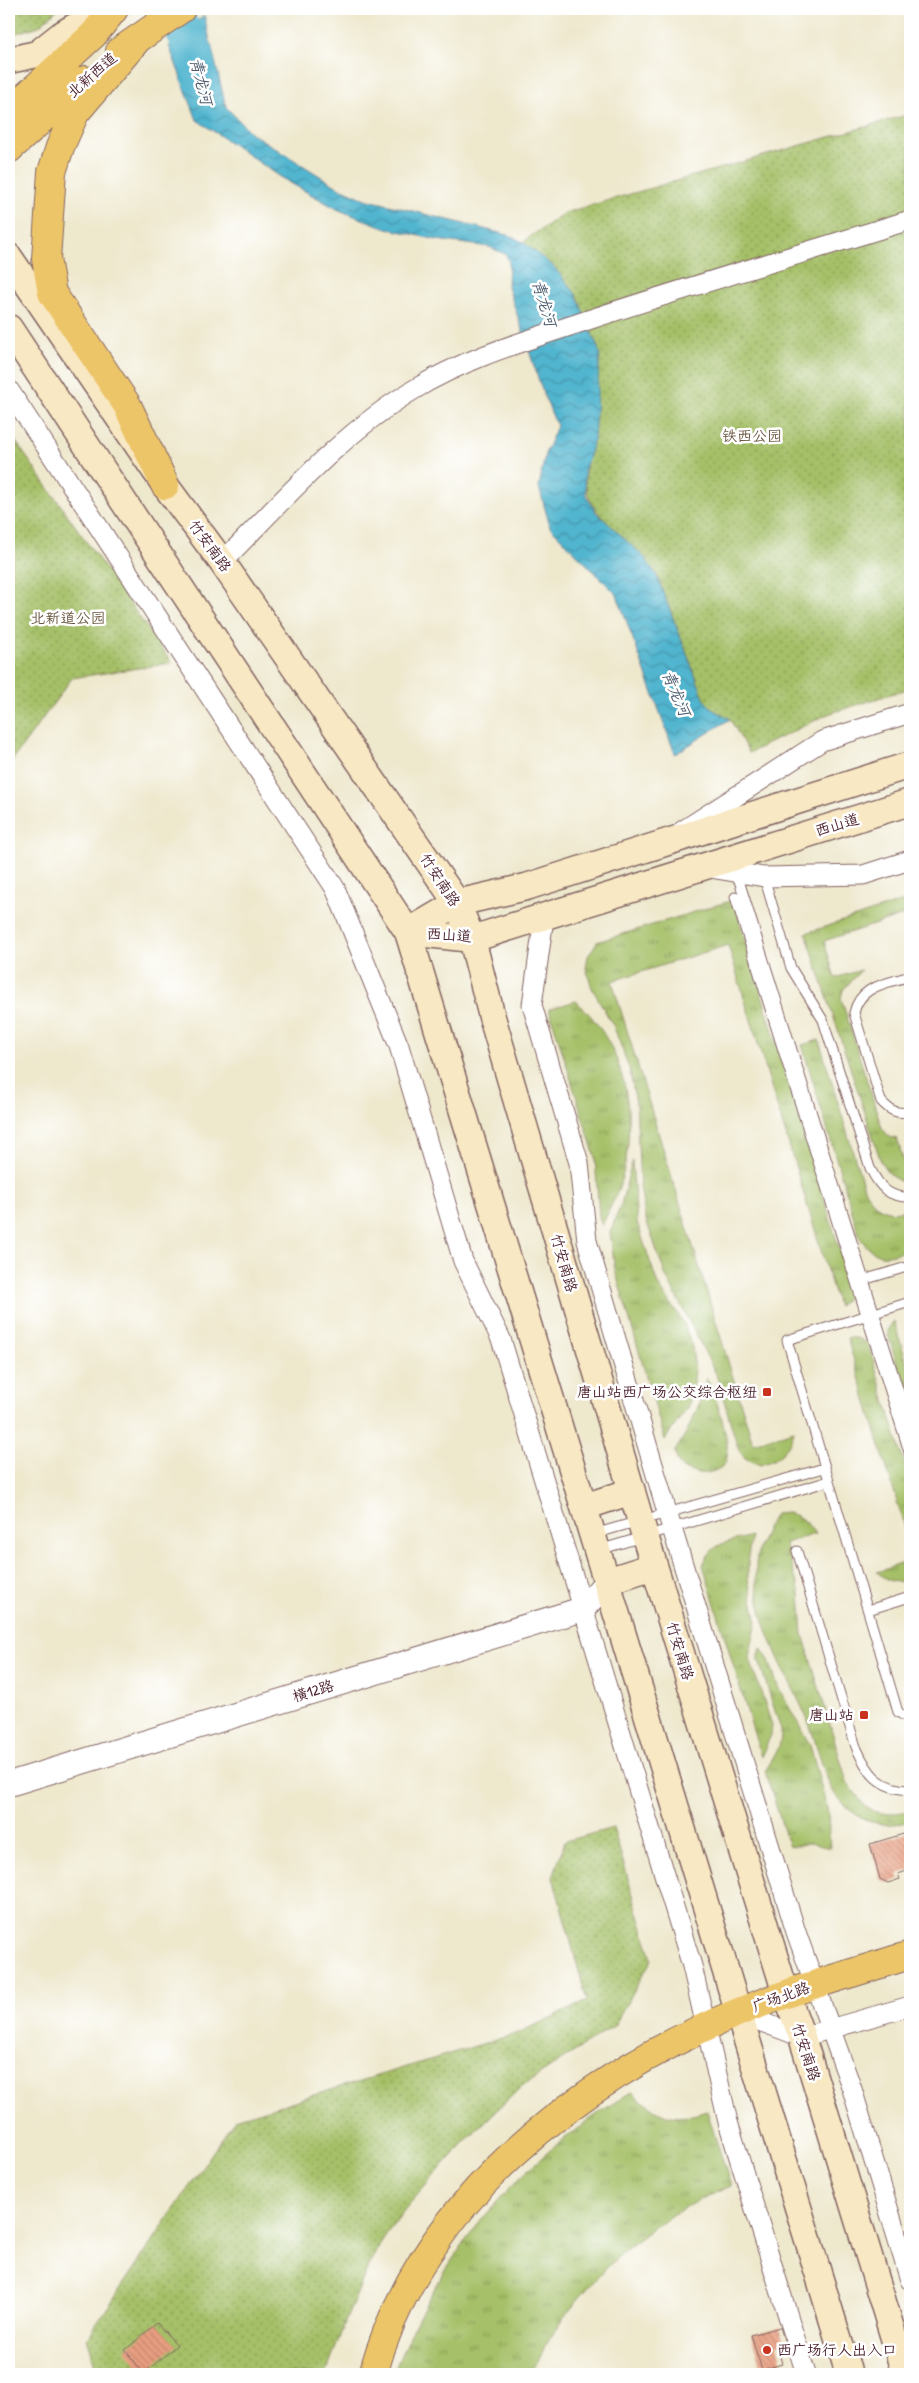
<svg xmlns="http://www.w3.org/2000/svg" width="919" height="2383" font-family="'Patrick Hand','LXGW WenKai TC',sans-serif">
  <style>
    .grass { fill: url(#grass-tufts); stroke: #787049 }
    .park { fill: url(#park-dots); stroke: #787049 }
    .water { fill: url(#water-waves); stroke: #4e6a7d }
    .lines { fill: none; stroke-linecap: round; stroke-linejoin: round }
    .river { stroke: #51b5cf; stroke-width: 36 }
    .building { fill: url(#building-back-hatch) }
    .service-casing { stroke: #836564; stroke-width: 11 }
    .minor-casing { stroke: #836564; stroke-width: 21 }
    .tertiary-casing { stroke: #836564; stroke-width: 26 }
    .secondary-casing { stroke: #836564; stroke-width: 29 }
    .primary-casing { stroke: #836564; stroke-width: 30 }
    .service { stroke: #fff; stroke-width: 9 }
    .minor { stroke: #fff; stroke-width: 19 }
    .tertiary { stroke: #fff; stroke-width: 24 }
    .secondary { stroke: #f8e8c3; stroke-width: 26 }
    .primary { stroke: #edc569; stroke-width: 28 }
    .poi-dot { fill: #c8321e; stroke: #fff; stroke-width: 2 }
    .labels { text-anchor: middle; stroke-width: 5; stroke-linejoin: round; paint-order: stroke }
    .street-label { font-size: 15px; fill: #4a1f2b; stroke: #fff }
    .park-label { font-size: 15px; fill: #6a5740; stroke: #fff }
    .poi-label { font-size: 15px; fill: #4a1f2b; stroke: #fff; text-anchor: end }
    .water-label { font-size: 16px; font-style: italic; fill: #4d5b6d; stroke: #fff }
  </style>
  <defs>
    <pattern id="grass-tufts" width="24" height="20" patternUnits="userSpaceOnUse" patternTransform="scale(1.25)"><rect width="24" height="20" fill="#a5c067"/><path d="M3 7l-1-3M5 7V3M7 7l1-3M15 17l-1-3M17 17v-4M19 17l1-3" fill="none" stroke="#889b55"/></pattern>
    <pattern id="park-dots" width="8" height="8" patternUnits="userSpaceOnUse" patternTransform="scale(1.25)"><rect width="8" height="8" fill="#a5c067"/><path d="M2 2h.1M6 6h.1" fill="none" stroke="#889b55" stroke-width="1.8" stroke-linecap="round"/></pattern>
    <pattern id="water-waves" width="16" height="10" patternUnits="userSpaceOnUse" patternTransform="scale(1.25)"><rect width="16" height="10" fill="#51b5cf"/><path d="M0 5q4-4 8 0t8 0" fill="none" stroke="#4593a8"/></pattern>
    <pattern id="building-back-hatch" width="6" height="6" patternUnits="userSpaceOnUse" patternTransform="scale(1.25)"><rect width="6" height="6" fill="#e99f81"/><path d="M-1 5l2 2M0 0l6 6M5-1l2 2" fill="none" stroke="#bf816a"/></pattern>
  </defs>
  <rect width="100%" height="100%" fill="#fff"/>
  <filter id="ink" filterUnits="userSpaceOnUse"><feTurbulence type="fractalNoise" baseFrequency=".02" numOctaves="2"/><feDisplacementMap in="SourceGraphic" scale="10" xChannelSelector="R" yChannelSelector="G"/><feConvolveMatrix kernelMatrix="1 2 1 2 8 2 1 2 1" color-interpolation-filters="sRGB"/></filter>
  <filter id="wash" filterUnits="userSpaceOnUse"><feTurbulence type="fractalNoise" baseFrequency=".0096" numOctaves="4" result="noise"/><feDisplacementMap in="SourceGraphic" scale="20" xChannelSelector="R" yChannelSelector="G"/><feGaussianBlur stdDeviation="1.12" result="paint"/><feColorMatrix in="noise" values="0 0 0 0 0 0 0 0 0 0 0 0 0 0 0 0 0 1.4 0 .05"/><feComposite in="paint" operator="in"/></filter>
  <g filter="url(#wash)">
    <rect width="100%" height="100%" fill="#eee8cd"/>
    <!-- grass -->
    <path class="grass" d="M 910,899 L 910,913 L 824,941 L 835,978 L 861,970 L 843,990 L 841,998 L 882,1128 L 889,1137 L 897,1139 L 908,1175 L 910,1175 L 910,1184 C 895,1181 889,1175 881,1162 L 806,933 Z
      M 733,900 L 851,1287 L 846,1300 L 838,1306 L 728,945 L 612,981 L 753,1443 L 794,1431 C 788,1451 780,1459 760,1465 L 745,1458 L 739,1451 L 716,1374 L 665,1274 L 645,1217 L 640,1186 L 636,1103 L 629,1068 L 614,1027 L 592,988 L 586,968 L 588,956 L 597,942 Z
      M 576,1001 C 629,1048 640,1125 618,1191 C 613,1202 607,1214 602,1226 L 599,1216 L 595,1157 L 549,1009 Z
      M 819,1040 L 865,1191 C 878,1211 887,1215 910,1209 L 910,1249 C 885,1257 877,1261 860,1238 L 802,1045 Z
      M 632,1161 L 637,1222 L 658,1285 L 684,1323 L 692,1347 L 695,1370 L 693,1393 L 687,1408 L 665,1440 L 615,1270 L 610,1232 L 621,1205 Z
      M 894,1321 L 910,1373 L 910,1407 L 888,1335 L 888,1329 Z
      M 847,1338 L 857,1338 L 868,1343 L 910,1482 L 910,1544 Z
      M 706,1378 C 715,1391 734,1449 725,1463 C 717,1475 694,1476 683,1468 C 677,1464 676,1457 675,1451 C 690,1428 701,1405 706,1378 Z
      M 787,1513 C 801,1516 807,1522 815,1534 L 785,1543 L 800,1593 L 803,1634 L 847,1782 L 863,1804 L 874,1811 L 887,1814 L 910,1811 L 910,1821 C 883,1829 861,1822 841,1802 C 824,1784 818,1745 808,1721 C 787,1672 756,1627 756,1571 C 755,1550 765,1532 775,1514 Z
      M 751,1536 L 748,1558 L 748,1578 L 757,1623 L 749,1656 L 772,1725 L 771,1735 L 761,1757 L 703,1565 C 713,1541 727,1543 751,1536 Z
      M 910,1561 L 910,1580 C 895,1584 888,1582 877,1572 Z
      M 761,1648 L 769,1660 L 778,1687 L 810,1745 L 828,1812 L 830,1848 L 810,1843 L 789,1847 L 765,1771 C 774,1757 782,1747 781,1730 L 758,1658 Z
      M 631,2092 C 662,2115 668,2123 707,2111 L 731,2186 C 644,2218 571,2292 530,2374 L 393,2374 C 444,2248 515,2164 631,2092 Z"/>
    <!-- park -->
    <path class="park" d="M 9,9 L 58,9 L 39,26 L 13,34 L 9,34 Z
      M 910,114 L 910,688 L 828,714 L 749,753 L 730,719 L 715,711 L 705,701 L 656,574 C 621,523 563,513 594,439 L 523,242 L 564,213 Z
      M 9,432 L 172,663 L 72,678 L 9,765 Z
      M 613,1828 L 652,1959 L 614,2026 L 522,2086 L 464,2142 L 405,2209 L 383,2239 L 368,2268 L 347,2317 L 326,2374 L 99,2374 L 87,2338 L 235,2119 L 518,2033 L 587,2001 L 553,1877 L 565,1841 Z"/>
    <!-- water -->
    <path class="water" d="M 204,15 L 226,107 L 251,133 L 336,186 L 365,199 L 508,235 L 523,242 L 554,267 L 576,294 L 600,353 L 594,439 L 584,472 L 586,495 L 596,512 L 645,558 L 656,574 L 705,701 L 715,711 L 730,719 L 675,754 L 617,595 L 550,527 L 539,487 L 545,454 L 557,426 L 544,396 L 508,287 L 509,261 L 505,254 L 489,247 L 437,240 L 386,228 L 339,210 L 285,180 L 197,120 L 169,46 Z"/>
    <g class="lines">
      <!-- river -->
      <path class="river" d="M 171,9 L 194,50 L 200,78"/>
    </g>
    <g id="blocks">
      <!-- building -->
      <path class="building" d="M 910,1832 L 910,1870 L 898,1874 L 900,1879 L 888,1883 L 880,1879 L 870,1844 Z
        M 157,2323 L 177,2345 L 144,2373 L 125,2350 Z
        M 780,2327 L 785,2343 L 777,2345 L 782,2364 L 762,2370 L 751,2335 Z"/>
    </g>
  </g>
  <g filter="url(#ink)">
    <use href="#blocks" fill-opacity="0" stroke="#836564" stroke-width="1"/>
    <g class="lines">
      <defs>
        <path id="service" d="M 737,874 L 910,1427
          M 764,877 L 791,968 L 823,1020 L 870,1168 C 879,1186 888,1198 910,1197
          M 735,897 L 910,1455
          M 910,976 C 886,984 860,985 854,1013 L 881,1101 C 890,1111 897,1114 910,1112
          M 860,1281 L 910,1266
          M 910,1302 L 787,1340 L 898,1712 L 910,1720
          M 594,1534 L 824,1468
          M 599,1550 L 829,1481
          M 797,1551 L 856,1747 C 868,1774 879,1789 910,1790
          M 868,1610 L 910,1597"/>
        <path id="minor" d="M 9,390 L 335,888 L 399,1046 L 463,1261 L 501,1339 L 692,1966 L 728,2122 L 806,2374
          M 222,562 C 283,501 341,433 415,389 C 469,356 532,339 591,319 C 697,284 804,253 910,220
          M 682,831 L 822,741 L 910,713
          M 704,867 L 764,877 L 863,875 L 910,860
          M 544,918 L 532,1005 L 579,1163 L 587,1241 L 667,1512 L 796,1932 L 852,2089 L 910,2280
          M 738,2013 L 802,2037 L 910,2006"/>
        <path id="tertiary" d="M 9,1784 L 583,1609 L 607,1581"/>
        <path id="secondary" d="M 9,60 L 37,54 L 61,35 L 104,9
          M 9,257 L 165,485 L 222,562 L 457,903 L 472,939 L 492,1017 L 645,1536 L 786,1994 L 802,2037 L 905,2374
          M 9,328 L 408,932 L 849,2374
          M 408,932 L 457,903 L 526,887 L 910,765
          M 408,932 L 472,939 L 910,802
          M 584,1507 L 632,1491
          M 607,1581 L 654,1566"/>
        <path id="primary" d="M 135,42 L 75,113 L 60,147 L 52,172 L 46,259 L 52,293 L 127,405 L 165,485
          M 120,51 L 181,9
          M 9,112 L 93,35 L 114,9
          M 9,149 L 85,80
          M 373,2374 C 421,2200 579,2079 739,2012 C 794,1989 853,1973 910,1955"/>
      </defs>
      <!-- service casing -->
      <use href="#service" class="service-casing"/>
      <!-- minor casing -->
      <use href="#minor" class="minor-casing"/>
      <!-- tertiary casing -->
      <use href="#tertiary" class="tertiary-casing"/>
      <!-- secondary casing -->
      <use href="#secondary" class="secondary-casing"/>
      <!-- primary casing -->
      <use href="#primary" class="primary-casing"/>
      <!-- service -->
      <use href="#service" class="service"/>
      <!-- minor -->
      <use href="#minor" class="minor"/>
      <!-- tertiary -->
      <use href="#tertiary" class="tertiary"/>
      <!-- secondary -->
      <use href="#secondary" class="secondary"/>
      <!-- primary -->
      <use href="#primary" class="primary"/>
    </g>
  </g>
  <!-- markers -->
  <g class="poi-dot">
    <rect x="762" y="1387" width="10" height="10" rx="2.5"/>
    <rect x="859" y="1710" width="10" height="10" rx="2.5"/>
    <circle cx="767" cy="2350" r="5"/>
  </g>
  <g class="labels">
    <!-- street labels -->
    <g class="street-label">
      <text transform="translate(92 75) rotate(-41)" y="5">北新西道</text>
      <text transform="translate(210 546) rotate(54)" y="5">竹安南路</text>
      <text transform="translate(837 825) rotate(-17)" y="5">西山道</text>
      <text transform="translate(440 880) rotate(57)" y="5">竹安南路</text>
      <text transform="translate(449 935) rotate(4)" y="5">西山道</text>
      <text transform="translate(564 1263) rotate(74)" y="5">竹安南路</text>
      <text transform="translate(680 1651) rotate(73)" y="5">竹安南路</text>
      <text transform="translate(313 1691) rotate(-17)" y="5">横12路</text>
      <text transform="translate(781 1997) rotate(-20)" y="5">广场北路</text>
      <text transform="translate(806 2052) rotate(72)" y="5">竹安南路</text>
    </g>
    <!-- park labels -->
    <g class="park-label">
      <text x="752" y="441">铁西公园</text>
      <text x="68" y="623">北新道公园</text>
    </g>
    <!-- poi labels -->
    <g class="poi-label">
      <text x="757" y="1397">唐山站西广场公交综合枢纽</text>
      <text x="854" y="1720">唐山站</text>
      <text x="777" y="2355" text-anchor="start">西广场行人出入口</text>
    </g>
    <!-- water labels -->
    <g class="water-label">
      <text transform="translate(202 81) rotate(76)" y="6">青龙河</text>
      <text transform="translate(545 303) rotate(73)" y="6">青龙河</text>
      <text transform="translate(677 693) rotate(67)" y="6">青龙河</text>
    </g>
  </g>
  <!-- margin -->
  <rect width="919" height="2383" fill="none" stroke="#fff" stroke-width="30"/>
</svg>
